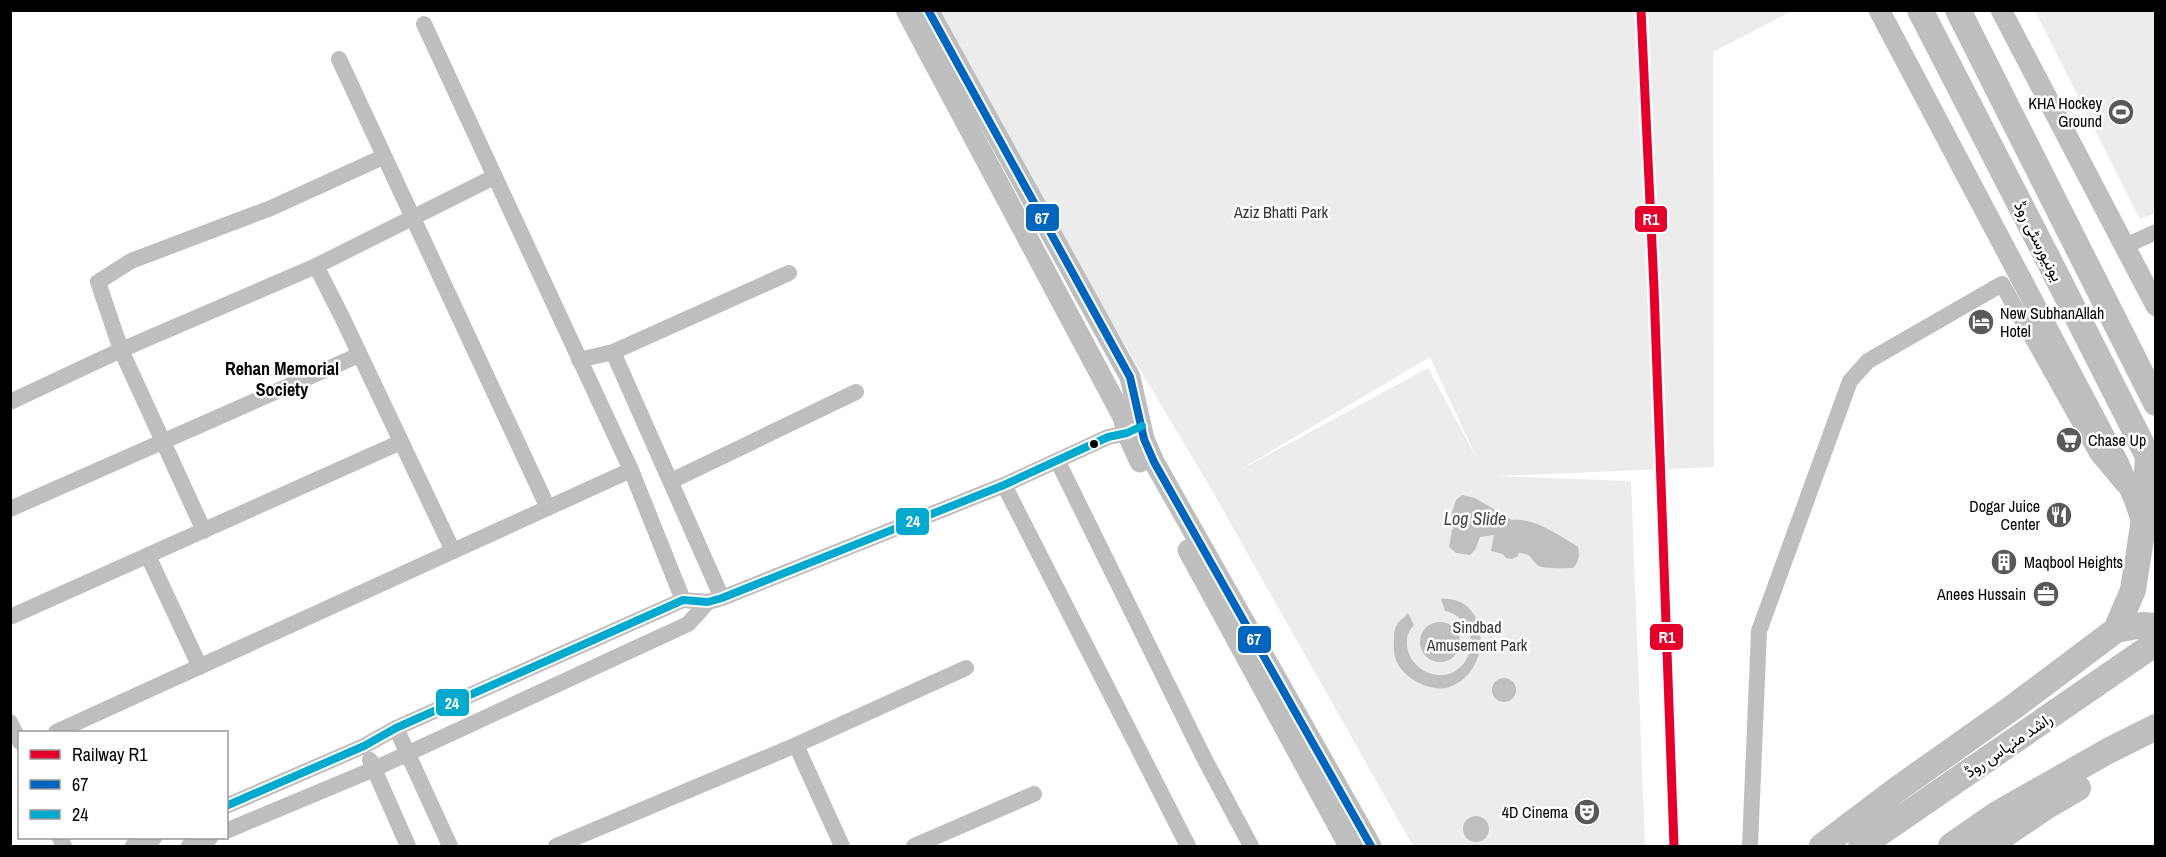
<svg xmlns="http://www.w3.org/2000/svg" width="2166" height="857" font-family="'Archivo Narrow',Vazirmatn,sans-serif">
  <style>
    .green { fill: #ececec; fill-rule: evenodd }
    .water { fill: #bfbfbf }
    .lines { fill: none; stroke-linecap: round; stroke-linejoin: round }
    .minor { stroke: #bebebe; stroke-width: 16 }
    .tertiary { stroke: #bebebe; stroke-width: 21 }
    .primary { stroke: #bebebe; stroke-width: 26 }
    .bus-1-casing { stroke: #fff; stroke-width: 12 }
    .bus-2-casing { stroke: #fff; stroke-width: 12 }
    .bus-1 { stroke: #0065bd; stroke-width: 8 }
    .bus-2 { stroke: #00a9ce; stroke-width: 8 }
    .rail-1-casing { stroke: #fff; stroke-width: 14 }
    .rail-1 { stroke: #e4002b; stroke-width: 9 }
    .bus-dot { fill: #000; stroke: #fff; stroke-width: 2 }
    .labels { text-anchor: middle; stroke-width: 5; stroke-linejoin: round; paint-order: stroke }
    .poi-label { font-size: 16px; fill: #000; stroke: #fff; text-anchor: end }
    .park-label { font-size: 16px; fill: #333; stroke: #fff }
    .street-label { font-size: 16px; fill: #000; stroke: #fff }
    .neighbourhood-label { font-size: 18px; font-weight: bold; fill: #000; stroke: #fff }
    .water-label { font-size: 18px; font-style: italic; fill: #444; stroke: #fff }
    .line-badge { stroke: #fff; stroke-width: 2 }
    .badge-label { font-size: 16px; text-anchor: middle; font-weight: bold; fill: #fff }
  </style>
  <rect width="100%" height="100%" fill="#fff"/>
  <!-- green -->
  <path class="green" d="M 926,11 L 1792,11 L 1713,52 L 1714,467 L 1497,476 L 1631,481 L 1645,846 L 1413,846 L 1210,487 ZM 1430,357 L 1478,461 L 1428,368 L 1231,475 Z
    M 2035,11 L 2155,11 L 2155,213 L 2140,219 Z"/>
  <!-- water -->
  <path class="water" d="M 1462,495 L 1475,498 L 1512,520 C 1534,517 1560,536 1578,547 C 1580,555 1579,562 1573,568 C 1567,568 1543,569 1539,566 C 1530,560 1534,554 1519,553 L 1518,556 L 1512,559 L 1506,558 L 1503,554 L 1491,551 L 1494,535 L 1480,537 L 1475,550 L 1470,555 L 1456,553 L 1449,547 L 1452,530 L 1456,523 L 1451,516 L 1456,500 Z
    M 1441,599 C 1491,595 1494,672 1449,687 C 1435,692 1413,683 1403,671 C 1395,663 1393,652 1394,641 C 1394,635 1394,628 1398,623 C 1400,620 1405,617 1408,613 L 1414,625 C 1399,640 1409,666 1429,673 C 1454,682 1475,660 1470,635 C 1467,622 1458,614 1445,611 Z
    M1420 642a20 20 0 1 1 40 0a20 20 0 1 1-40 0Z
    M1492 690a12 12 0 1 1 24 0a12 12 0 1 1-24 0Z
    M1463 829a13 13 0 1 1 26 0a13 13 0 1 1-26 0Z"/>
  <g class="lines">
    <!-- minor -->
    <path class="minor" d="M 424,24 L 631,470 L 683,600
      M 339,59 L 548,508
      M 2125,246 L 2156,232
      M 316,266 L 342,317 L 453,551
      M 613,352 L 722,598
      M 579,360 L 613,352 L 789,273
      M 10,402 L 121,350 L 316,266 L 494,177
      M 1058,462 L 1204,758 L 1251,846
      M 671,481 L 856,392
      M 1004,485 L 1188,846
      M 10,509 L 359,355
      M 204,531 L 121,350 L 98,282 L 131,261 L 271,208 L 383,157
      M 148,556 L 200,667
      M 10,617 L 401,442
      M 10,722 L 20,742
      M 396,728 L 450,846
      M 56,732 L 631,470
      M 796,745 L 842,846
      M 370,760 L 408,846
      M 226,806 L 364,746 L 396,728 L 683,600 L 708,602 L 722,598 L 1004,485 L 1108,437 L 1127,433 L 1137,429
      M 226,831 L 374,769 L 688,624 L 708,602
      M 60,838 L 64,846
      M 133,846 L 154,838
      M 189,846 L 210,838
      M 556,846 L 796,745 L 966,668
      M 914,846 L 1034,794
      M 1750,846 L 1759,631 L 1850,381 L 1868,361 L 2002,284 L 2098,455 L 2123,485"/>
    <!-- tertiary -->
    <path class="tertiary" d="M 906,10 L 1123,417 L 1127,433 L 1140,462
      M 928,10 L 1130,377 L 1144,439 L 1154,462 L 1371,846
      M 1879,10 L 2118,462 L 2134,499 L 2142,522
      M 2001,10 L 2156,306
      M 1188,550 L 1349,846"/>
    <!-- primary -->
    <path class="primary" d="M 1920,10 L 2046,255 L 2156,472
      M 1958,10 L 2156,403
      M 2116,630 L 2133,590 L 2143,526 L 2148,458
      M 1822,846 L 1896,790 L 2012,708 L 2116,630 L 2143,625 L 2156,626
      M 1861,846 L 2156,643
      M 1951,846 L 1997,814 L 2108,751 L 2156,727
      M 1988,846 L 2047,806 L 2078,788"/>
    <defs>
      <path id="bus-1" d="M 928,10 L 1130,377 L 1144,439 L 1154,462 L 1371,846"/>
      <path id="bus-2" d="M 226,806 L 364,746 L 396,728 L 683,600 L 708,602 L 722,598 L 1004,485 L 1108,437 L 1127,433 L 1142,426"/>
    </defs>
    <!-- bus-1 casing -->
    <use href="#bus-1" class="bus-1-casing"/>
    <!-- bus-2 casing -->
    <use href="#bus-2" class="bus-2-casing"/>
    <!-- bus-1 -->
    <use href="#bus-1" class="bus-1"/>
    <!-- bus-2 -->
    <use href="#bus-2" class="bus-2"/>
    <defs>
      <path id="rail-1" d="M 1641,10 L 1654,288 L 1674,846"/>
    </defs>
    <!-- rail-1 casing -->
    <use href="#rail-1" class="rail-1-casing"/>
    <!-- rail-1 -->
    <use href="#rail-1" class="rail-1"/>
  </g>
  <!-- icons -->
  <defs>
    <symbol id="stadium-disc" viewBox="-11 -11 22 22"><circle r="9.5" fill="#595959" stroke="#fff"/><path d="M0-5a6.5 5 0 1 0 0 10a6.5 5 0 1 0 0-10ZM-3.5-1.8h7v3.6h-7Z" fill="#fff"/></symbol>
    <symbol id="hotel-disc" viewBox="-11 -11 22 22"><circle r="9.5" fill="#595959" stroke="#fff"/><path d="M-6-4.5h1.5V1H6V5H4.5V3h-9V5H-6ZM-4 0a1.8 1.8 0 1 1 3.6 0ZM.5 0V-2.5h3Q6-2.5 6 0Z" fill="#fff"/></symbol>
    <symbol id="supermarket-disc" viewBox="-11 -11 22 22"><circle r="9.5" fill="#595959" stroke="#fff"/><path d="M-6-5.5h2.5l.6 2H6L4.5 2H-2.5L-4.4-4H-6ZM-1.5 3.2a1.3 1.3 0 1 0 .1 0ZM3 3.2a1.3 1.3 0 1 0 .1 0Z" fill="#fff"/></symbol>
    <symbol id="restaurant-disc" viewBox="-11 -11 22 22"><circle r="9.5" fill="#595959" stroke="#fff"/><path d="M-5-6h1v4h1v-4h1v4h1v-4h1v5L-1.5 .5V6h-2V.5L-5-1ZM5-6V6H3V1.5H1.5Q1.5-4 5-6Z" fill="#fff"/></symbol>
    <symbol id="building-disc" viewBox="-11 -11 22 22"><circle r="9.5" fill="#595959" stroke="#fff"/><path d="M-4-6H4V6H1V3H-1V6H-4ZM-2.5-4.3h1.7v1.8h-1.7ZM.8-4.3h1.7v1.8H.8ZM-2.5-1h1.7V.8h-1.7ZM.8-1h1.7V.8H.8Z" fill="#fff"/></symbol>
    <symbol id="office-disc" viewBox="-11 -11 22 22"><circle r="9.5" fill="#595959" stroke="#fff"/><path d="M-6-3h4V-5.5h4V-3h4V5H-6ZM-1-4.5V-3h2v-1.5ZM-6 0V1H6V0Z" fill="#fff"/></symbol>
    <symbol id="theatre-disc" viewBox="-11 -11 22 22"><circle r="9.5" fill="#595959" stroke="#fff"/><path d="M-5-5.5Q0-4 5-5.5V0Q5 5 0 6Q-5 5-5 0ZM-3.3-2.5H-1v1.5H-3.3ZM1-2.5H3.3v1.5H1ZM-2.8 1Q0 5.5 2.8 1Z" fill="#fff"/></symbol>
  </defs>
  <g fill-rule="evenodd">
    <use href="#stadium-disc" x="2106" y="97" width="30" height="30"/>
    <use href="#hotel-disc" x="1966" y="307" width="30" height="30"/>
    <use href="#supermarket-disc" x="2054" y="425" width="30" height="30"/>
    <use href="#restaurant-disc" x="2044" y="500" width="30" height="30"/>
    <use href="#building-disc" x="1989" y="547" width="30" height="30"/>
    <use href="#office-disc" x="2031" y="579" width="30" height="30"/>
    <use href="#theatre-disc" x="1572" y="797" width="30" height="30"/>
  </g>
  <!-- markers -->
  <circle class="bus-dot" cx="1094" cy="444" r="5"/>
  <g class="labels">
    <!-- poi labels -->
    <g class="poi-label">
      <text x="2102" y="109">KHA Hockey<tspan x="2102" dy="18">Ground</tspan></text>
      <text x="2000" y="319" text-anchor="start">New SubhanAllah<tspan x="2000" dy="18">Hotel</tspan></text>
      <text x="2088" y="446" text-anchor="start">Chase Up</text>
      <text x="2040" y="512">Dogar Juice<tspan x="2040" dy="18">Center</tspan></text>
      <text x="2024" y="568" text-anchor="start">Maqbool Heights</text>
      <text x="2026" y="600">Anees Hussain</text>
      <text x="1568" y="818">4D Cinema</text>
    </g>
    <!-- park labels -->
    <g class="park-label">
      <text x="1281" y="218">Aziz Bhatti Park</text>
      <text x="1477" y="633">Sindbad<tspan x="1477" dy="18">Amusement Park</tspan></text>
    </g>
    <!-- street labels -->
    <g class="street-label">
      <text transform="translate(2039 241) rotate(63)" y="6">یونیورسٹی روڈ</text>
      <text transform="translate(2008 745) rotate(-34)" y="6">راشد منہاس روڈ</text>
    </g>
    <!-- neighbourhood labels -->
    <g class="neighbourhood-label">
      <text x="282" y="375">Rehan Memorial<tspan x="282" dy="21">Society</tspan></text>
    </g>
    <!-- water labels -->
    <g class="water-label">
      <text x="1475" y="525">Log Slide</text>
    </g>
  </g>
  <g class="line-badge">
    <rect x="1025" y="203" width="35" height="29" rx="6" fill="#0065bd"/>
    <rect x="1634" y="205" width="34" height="28" rx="6" fill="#e4002b"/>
    <rect x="895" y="507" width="35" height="29" rx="6" fill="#00a9ce"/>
    <rect x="1649" y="623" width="35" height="28" rx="6" fill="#e4002b"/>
    <rect x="1237" y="625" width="35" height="29" rx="6" fill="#0065bd"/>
    <rect x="435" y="688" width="35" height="29" rx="6" fill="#00a9ce"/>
  </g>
  <g class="badge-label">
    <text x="1042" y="224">67</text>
    <text x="1651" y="225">R1</text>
    <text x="913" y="527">24</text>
    <text x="1667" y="643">R1</text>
    <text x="1254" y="645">67</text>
    <text x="452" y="709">24</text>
  </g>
  <!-- border -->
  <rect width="2166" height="857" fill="none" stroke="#000000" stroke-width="24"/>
  <!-- legend -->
  <rect x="18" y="731" width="210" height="108" fill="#ffffff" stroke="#999999" stroke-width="1.5"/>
  <rect x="30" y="750" width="30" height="9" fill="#e4002b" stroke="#999999" stroke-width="1.5"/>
  <text x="72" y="761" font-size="18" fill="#000000">Railway R1</text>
  <rect x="30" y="780" width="30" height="9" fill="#0065bd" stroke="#999999" stroke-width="1.5"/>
  <text x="72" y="791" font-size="18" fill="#000000">67</text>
  <rect x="30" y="810" width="30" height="9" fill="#00a9ce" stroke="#999999" stroke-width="1.5"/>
  <text x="72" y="821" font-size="18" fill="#000000">24</text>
</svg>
